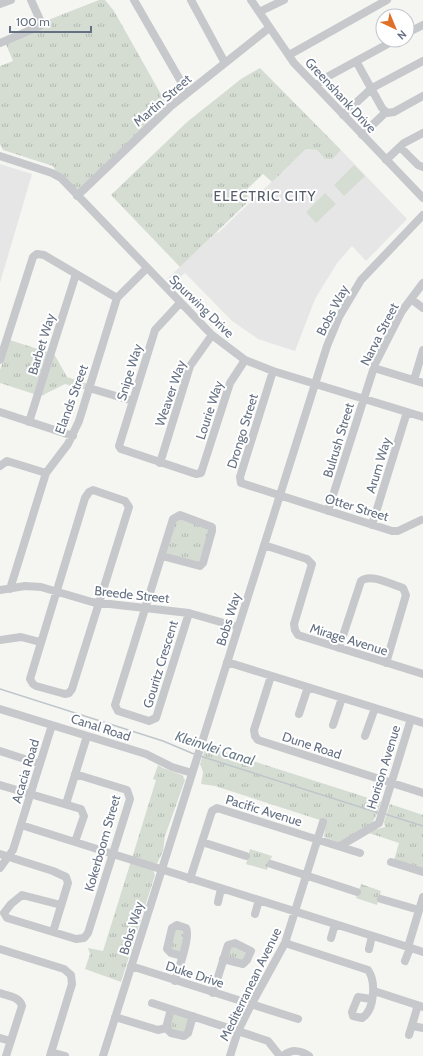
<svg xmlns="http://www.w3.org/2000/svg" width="423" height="1056" font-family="Cabin,sans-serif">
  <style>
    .built { fill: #e6e6e6 }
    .grass { fill: url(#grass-tufts) }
    .pitch { fill: #d5ddd3 }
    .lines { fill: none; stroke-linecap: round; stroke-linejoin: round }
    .stream { stroke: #bec6cb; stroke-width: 1.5 }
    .minor { stroke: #c6c8cc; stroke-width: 8 }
    .labels { text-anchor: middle; stroke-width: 4; stroke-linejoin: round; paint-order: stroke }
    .street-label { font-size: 13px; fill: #657183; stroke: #fff }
    .neighbourhood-label { font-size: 14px; letter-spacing: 1px; fill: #535b68; stroke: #fff }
    .water-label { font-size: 14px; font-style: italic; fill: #667986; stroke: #fff }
  </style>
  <defs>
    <pattern id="grass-tufts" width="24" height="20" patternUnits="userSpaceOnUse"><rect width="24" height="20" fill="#d5ddd3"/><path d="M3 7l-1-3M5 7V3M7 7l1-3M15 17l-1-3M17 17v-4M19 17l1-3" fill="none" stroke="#b0b8b1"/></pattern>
  </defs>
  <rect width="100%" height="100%" fill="#f5f6f2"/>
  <!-- built -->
  <path class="built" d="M 306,149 L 317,150 L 325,159 L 333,159 L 341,150 L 407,219 L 366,261 L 352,246 L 337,263 L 315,299 L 295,351 L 258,339 L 232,321 L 185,273 L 172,285 L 167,279 L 217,232 L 218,233 Z
    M 0,164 L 32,174 L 0,283 Z"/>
  <!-- grass -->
  <path class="grass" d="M 99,0 L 105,0 L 114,11 L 167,105 L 79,189 L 76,189 L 56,171 L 53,166 L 3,150 L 0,144 L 0,66 L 13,61 L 5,42 L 45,27 L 43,22 Z
    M 260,68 L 341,150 L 333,159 L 325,159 L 317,150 L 306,149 L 272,182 L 263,174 L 244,192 L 251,199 L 180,267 L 111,195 L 187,122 L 241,79 Z
    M 10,340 L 47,352 L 34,394 L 0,383 L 0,370 Z
    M 53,352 L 67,377 L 88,384 L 86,390 L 65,384 L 39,397 Z
    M 180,519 L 210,529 L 199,562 L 167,554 L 167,551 L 176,521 Z
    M 206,746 L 381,802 C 373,830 365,830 340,843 L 324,837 L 326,822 L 215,786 L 201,784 L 203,772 L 200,764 Z
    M 158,765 L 163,768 L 182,775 L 185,780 L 165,836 L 163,851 L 157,864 L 132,858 L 156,780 L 153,779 Z
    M 390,804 L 423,815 L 423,870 L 394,860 L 399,843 L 366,832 L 385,827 L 384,822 Z
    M 250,849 L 272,856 L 267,870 L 246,864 Z
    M 131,861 L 153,870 L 155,875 L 121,982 L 85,969 L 90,954 L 88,948 L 103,951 Z
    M 361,884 L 381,891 L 377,905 L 356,898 Z
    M 174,929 L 185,930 L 181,952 L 170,950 Z
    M 229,946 L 248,950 L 245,961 L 227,958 Z
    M 174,1014 L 189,1018 L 185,1033 L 169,1029 L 172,1015 Z"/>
  <!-- pitch -->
  <path class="pitch" d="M 354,165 L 365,176 L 344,196 L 334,185 Z
    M 325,193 L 336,204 L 316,223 L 306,212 Z"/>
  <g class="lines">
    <!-- stream -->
    <path class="stream" d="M 0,689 L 163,741 L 194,754
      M 200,756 L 379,813
      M 385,814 L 423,826"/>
    <!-- minor -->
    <path class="minor" d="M 134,0 L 187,92
      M 191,0 L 225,63
      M 251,0 L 294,63 L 423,198
      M 0,4 L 11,0
      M 259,12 L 284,0
      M 407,33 L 423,25
      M 0,43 L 40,26 L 40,20 L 31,0
      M 289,55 L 387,0
      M 356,61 L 382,108 L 387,113 L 394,112 L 423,96
      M 316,86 L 327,77 L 395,40
      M 343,115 L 372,88 L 423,61
      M 362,135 L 386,112
      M 400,147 L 418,165 L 423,167
      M 0,156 L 52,173 L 61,178 L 212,335 L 245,360 L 273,371 L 423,417
      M 386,160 L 404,143 L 423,133
      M 77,196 L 171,106 L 269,28
      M 411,299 L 423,308
      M 180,303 L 155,330 L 119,446 L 121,449 L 196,474 L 201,473 L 230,383 L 245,360
      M 0,360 L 33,257 L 37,254 L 44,255 L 117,298
      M 374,368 L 423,383
      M 273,371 L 240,477 L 241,483 L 392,531 L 398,531 L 421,520
      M 414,380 L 423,350
      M 89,388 L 133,401
      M 0,412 L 73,436
      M 29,422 L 76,274
      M 160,463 L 190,366 L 212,335
      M 0,466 L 7,461 L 46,473
      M 93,490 L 125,501 L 129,507 L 72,689 L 69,693 L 65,694 L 36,686 L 33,684 L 30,679 L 85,498 L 89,492 Z
      M 328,511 L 375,364 L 402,311 L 423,283
      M 372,525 L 407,412
      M 264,545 L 307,559 L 312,564 L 294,624 L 295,630 L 298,635 L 423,674
      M 162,556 L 200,566 L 203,563 L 212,531 L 212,527 L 180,515 L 173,519 L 115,705 L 118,711 L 149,721 L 156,718 L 189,613
      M 10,589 L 46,473 L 68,444 L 79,421 L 117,298 L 147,268
      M 0,590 L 25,586 L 41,587 L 92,602 L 189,613 L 238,627
      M 0,640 L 21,637 L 40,642
      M 339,648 L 361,581 C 371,573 392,585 403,588 L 406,595 L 386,663
      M 227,662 L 423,723
      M 271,676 L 254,730 L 255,736 L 258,740 L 423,793
      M 0,709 L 146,754 L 172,767 L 192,773
      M 299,714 L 308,687
      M 333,725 L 342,698
      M 365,736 L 375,708
      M 0,751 L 40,764
      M 0,785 L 81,809 L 84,816 L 75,842
      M 66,804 L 87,736
      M 21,825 L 408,947 L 423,897
      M 202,842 L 246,856
      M 340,846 L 379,823 L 411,719
      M 0,854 L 53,871 L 66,877 L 68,883 L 53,932
      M 391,862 L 423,872
      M 271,864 L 357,892
      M 0,868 L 13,850 L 52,725
      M 190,879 L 212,811 L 217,808 L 360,853
      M 381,899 L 419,910
      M 218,902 L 221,889
      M 61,905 L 22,895 L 11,904 L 4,913 L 7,918 L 76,939 L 84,938 L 88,933 L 130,799 L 127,790 L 75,774
      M 255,914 L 259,900
      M 331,938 L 335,924
      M 285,943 L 368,970 C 376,981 375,1010 362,1018 L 353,1016 L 352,1012 L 358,997 L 371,999
      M 408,947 L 423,952
      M 0,949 L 64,969 L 71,975 L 72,984 L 50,1056
      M 369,949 L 372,936
      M 405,961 L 410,948
      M 131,966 L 298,1019
      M 175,981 C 178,971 191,935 186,928 L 177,925 L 172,928 L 167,949 L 171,953 L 182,956
      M 374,991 L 423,1007
      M 0,993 C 8,996 20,997 22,1006 L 6,1056
      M 213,993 L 228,945 L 235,943 L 251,951 L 247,960 L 243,964 L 223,959
      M 152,1003 L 268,1041 L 280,1056
      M 115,1017 L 158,1030 L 166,1028
      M 413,1026 L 423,1028
      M 166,1028 L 171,1033 L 184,1036 L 188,1033 L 193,1016
      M 166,1028 L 171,1009
      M 409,1035 L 418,1005
      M 0,1038 L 11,1041
      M 51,1052 L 65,1056
      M 103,1056 L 327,346 L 339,317 L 361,280 L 423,215
      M 230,1056 L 238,1031 L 251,1005 L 285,943 L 323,822
      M 283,1056 C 291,1049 301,1050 309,1056"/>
  </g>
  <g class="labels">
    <!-- street labels -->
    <g class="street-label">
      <text transform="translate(341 95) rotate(47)" y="5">Greenshank Drive</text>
      <text transform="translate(162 100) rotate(-41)" y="5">Martin Street</text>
      <text transform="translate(202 306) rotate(44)" y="5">Spurwing Drive</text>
      <text transform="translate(332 310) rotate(-63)" y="5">Bobs Way</text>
      <text transform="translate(379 334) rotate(-63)" y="5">Narva Street</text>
      <text transform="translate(41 344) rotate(-73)" y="5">Barbet Way</text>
      <text transform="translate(129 372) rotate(-73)" y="5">Snipe Way</text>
      <text transform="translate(170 393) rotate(-71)" y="5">Weaver Way</text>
      <text transform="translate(71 399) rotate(-70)" y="5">Elands Street</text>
      <text transform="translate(209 410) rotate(-72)" y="5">Lourie Way</text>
      <text transform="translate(242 431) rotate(-73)" y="5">Drongo Street</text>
      <text transform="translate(338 440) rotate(-73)" y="5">Bulrush Street</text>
      <text transform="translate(378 465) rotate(-73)" y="5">Arum Way</text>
      <text transform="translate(357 507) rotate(17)" y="5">Otter Street</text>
      <text transform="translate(132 594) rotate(6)" y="5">Breede Street</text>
      <text transform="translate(228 619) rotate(-73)" y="5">Bobs Way</text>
      <text transform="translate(349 639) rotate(17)" y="5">Mirage Avenue</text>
      <text transform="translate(160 664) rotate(-73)" y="5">Gouritz Crescent</text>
      <text transform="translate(101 727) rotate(18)" y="5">Canal Road</text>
      <text transform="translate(312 745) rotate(18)" y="5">Dune Road</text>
      <text transform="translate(383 767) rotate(-73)" y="5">Horison Avenue</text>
      <text transform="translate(25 771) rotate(-73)" y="5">Acacia Road</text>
      <text transform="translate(264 810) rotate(17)" y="5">Pacific Avenue</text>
      <text transform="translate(102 843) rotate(-74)" y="5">Kokerboom Street</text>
      <text transform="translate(131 928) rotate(-73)" y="5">Bobs Way</text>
      <text transform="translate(195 974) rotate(18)" y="5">Duke Drive</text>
      <text transform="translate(250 984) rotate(-64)" y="5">Mediterranean Avenue</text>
    </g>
    <!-- neighbourhood labels -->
    <g class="neighbourhood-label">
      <text x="265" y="201">ELECTRIC CITY</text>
    </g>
    <!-- water labels -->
    <g class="water-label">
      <text transform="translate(215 748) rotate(18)" y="5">Kleinvlei Canal</text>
    </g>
  </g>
  <!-- north arrow -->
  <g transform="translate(395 28) rotate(136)"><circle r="19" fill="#ffffff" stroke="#c1c6cd"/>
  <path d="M0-3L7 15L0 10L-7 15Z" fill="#e07028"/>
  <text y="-6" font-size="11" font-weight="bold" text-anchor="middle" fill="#657183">N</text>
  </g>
  <!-- scale -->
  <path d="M10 26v6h81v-6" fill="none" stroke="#657183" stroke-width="2"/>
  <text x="16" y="26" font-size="12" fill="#657183" stroke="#ffffff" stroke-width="3" paint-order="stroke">100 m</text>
</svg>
